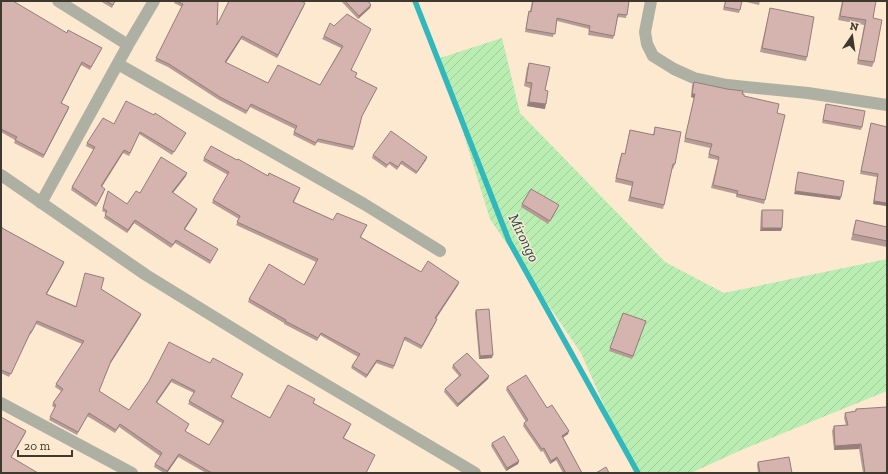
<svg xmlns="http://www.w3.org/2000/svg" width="888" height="474" font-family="'Zilla Slab',serif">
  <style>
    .garden { fill: url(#garden-furrows) }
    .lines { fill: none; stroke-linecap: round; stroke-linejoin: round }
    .stream { stroke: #30b8bd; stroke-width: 5.5 }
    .street { stroke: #aeb0a3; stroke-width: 12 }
    .wall { fill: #b79b97; fill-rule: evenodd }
    .shaded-wall { fill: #957e7b }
    .building { fill: #d5b4b0; stroke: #957e7b; fill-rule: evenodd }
    .labels { text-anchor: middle; stroke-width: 3; stroke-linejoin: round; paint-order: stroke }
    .water-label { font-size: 15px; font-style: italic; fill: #184f52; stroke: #fce9cf }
  </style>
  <defs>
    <pattern id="garden-furrows" width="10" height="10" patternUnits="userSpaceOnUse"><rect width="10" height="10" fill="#baedb2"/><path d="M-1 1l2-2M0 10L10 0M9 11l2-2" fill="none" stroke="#a1cc99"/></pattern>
  </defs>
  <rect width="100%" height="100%" fill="#fce9cf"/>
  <!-- garden -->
  <path class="garden" d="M 502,38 L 520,113 L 665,262 L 724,293 L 887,259 L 887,391 L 739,451 L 691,473 L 634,473 L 581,353 L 490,219 L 440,58 Z"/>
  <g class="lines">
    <!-- stream -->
    <path class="stream" d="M 415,1 L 509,241 L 638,473"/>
    <!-- street -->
    <path class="street" d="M 58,1 L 128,45
      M 651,1 L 645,32 L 647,44 L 653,56 L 674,69 L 694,78 L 727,85 L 808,93 L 887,105
      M 118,64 L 364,204 L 440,251
      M 1,175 L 146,275 L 271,352 L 475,473
      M 41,203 L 128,45 L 154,1
      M 1,403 L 132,473"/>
  </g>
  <!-- wall -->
  <path class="wall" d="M 1,1 L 67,33 L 102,48 L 90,70 L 81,65 L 61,103 L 69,107 L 68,110 L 43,158 L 14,143 L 15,140 L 1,132 Z
    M 100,1 L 115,1 L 112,8 Z
    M 175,1 L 218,1 L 217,25 L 304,6 L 277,58 L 241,39 L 226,63 L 268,83 L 320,85 L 341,48 L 322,39 L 324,36 L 347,14 L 352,70 L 355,77 L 377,88 L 361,118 L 353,150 L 317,142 L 315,146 L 293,135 L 295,129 L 250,107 L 246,114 L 219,100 L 168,67 L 155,61 L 182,7 L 174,3 Z
    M 341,1 L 368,1 L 371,5 L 370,8 L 358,19 Z
    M 532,1 L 629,1 L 626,18 L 618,17 L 613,39 L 588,35 L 589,29 L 557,21 L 553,37 L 525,32 L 528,14 L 529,11 L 530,11 Z
    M 725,1 L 742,1 L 739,13 L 723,10 Z
    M 742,1 L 760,1 L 759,5 Z
    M 842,1 L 876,1 L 873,18 L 874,62 L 872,67 L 857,64 L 864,25 L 838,20 Z
    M 770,8 L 807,57 L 806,61 L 760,52 L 769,12 Z
    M 529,63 L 545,90 L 545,109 L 527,106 L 530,88 L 524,86 L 527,68 Z
    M 694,82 L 742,94 L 744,96 L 777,113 L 765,200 L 764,204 L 736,197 L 736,194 L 711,188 L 718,160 L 708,158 L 710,148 L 684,142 L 694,98 L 691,97 L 692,85 Z
    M 826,104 L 862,127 L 861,130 L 822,123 Z
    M 871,123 L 887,206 L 873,204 L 877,177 L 860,174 Z
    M 114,124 L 186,133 L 185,135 L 172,155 L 139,134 L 129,156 L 123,153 L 102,187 L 104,192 L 96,207 L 71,190 L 72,187 L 94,150 L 86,146 L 87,143 Z
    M 655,127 L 675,164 L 673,169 L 672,168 L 663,209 L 628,201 L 632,186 L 615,182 L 620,158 L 622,153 L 625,154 L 629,134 L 630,130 L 653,135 Z
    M 373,155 L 427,157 L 426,160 L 416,174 L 401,164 L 397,170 L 389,164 L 386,168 L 372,158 Z
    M 204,158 L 237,160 L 299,191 L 294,202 L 333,220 L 367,225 L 361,237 L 421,272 L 459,282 L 458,285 L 436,319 L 436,322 L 421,349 L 404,340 L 393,369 L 376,363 L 366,378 L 351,368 L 352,366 L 358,357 L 320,335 L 317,341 L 284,324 L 284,323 L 248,302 L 249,299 L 304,285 L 316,262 L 236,225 L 239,219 L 212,203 L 213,200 L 228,175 L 203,161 Z
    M 186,176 L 173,193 L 197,209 L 196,212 L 185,229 L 218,249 L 210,264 L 175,243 L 171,248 L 134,223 L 127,233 L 104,218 L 106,213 L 102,211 L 107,194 L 127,204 L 140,193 Z
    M 522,204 L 558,208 L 548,224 L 521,207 Z
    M 762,210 L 782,228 L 781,231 L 760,231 L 761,212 Z
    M 856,220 L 887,227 L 887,247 L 851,240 L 854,226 Z
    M 1,226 L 2,228 L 64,262 L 47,294 L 76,306 L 101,289 L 141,314 L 140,317 L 110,364 L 99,391 L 129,410 L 149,381 L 210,363 L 243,374 L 231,397 L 270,418 L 314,403 L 350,427 L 344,438 L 375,455 L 366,473 L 206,473 L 178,457 L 167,473 L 164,473 L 154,467 L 155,464 L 160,456 L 119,427 L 115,433 L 87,416 L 77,435 L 49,420 L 55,408 L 52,406 L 53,403 L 61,391 L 55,387 L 56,384 L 82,344 L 36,324 L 31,334 L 30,334 L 9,377 L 1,373 ZM 171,382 L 194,393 L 188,404 L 222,423 L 209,445 L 185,431 L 188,427 L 157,402 Z
    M 476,310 L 492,358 L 479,359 L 475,313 Z
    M 623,313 L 646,321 L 632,359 L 609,351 Z
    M 453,365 L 489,376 L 488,379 L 457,407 L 444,392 L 445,389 L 459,376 L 452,368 Z
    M 507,387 L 547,408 L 568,434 L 563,437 L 582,473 L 563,473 L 556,460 L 550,464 L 543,451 L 541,452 L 523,426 L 524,423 L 526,422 L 506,390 Z
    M 856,409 L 887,473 L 863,473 L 859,449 L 834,450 L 832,431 L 834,426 L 846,425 L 844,418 L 845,413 L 855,411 Z
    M 492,443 L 519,461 L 518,464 L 506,471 L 491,446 Z
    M 758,462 L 792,473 L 758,473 L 757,465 Z"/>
  <!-- shaded-wall -->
  <path class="shaded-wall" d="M 305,3 L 304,6 L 277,58 L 278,55 Z
    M 371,5 L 370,8 L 358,19 L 359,16 Z
    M 242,36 L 241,39 L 224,65 L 225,62 Z
    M 82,62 L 81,65 L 60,106 L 61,103 Z
    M 692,94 L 695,94 L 694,98 L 691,97 Z
    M 529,102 L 546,104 L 545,109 L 527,106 Z
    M 69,107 L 68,110 L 43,158 L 44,155 Z
    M 124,150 L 123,153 L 100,189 L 101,186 Z
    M 427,157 L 426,160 L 416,174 L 417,172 Z
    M 187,173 L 186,176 L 171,195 L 172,192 Z
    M 795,191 L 841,197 L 840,200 L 794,194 Z
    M 874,201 L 887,203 L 887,206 L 873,204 Z
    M 197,209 L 196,212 L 183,232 L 184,229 Z
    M 135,220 L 134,223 L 127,233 L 128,230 Z
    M 762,228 L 782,228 L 781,231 L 760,231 Z
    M 64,262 L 63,265 L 45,297 L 46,294 Z
    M 459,282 L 458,285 L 434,321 L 435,318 Z
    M 141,314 L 140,317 L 110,364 L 111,361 Z
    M 437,319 L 436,322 L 421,349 L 422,346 Z
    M 493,355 L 492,358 L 479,359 L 480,356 Z
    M 377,360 L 376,363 L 366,378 L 367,375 Z
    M 489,376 L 488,379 L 457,407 L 458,404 Z
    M 172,379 L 171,382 L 155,405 L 156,402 Z
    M 26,431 L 25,434 L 10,460 L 11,457 Z
    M 569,431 L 568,434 L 561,439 L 562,436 Z
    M 861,444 L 859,449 L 834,450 L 835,446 Z
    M 179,454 L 178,457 L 167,473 L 167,471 Z
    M 557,457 L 556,460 L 550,464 L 551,461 Z
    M 519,461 L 518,464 L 506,471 L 507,468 Z"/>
  <!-- building -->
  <path class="building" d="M 1,1 L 13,1 L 67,33 L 68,30 L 102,48 L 91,67 L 82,62 L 61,103 L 69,107 L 44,155 L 15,140 L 17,137 L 1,129 Z
    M 106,1 L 115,1 L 113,5 Z
    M 176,1 L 218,1 L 217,25 L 229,1 L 301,1 L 305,3 L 278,55 L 242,36 L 225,62 L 268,83 L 278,65 L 320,85 L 343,46 L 324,36 L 330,23 L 334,26 L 347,14 L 371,29 L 351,70 L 357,73 L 355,77 L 377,88 L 362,116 L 354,147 L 318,139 L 316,143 L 294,132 L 297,126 L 251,104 L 247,111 L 220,97 L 169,64 L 156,58 L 183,4 Z
    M 345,1 L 368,1 L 371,5 L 359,16 Z
    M 533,1 L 629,1 L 627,15 L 618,14 L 614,36 L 589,31 L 590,26 L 557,18 L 555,34 L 526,29 L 529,11 L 531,12 Z
    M 726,1 L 742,1 L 740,10 L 724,7 Z
    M 843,1 L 876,1 L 873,18 L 882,20 L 874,62 L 858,60 L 866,20 L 840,16 Z
    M 770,8 L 814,17 L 807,57 L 762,48 Z
    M 529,63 L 550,67 L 545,90 L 548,91 L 546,104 L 529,102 L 532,83 L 526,82 Z
    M 694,82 L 727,89 L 743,91 L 742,94 L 744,94 L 744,96 L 779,104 L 777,113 L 785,115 L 765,200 L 737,194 L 738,191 L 713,185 L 719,157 L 709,154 L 712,144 L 685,138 L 695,94 L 692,94 Z
    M 126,101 L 154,115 L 155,113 L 186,133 L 174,152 L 140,132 L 130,153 L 124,150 L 101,186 L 105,189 L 97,204 L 72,187 L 95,147 L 87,143 L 103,118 L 114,124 Z
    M 826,104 L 865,111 L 862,127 L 823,120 Z
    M 871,123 L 887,127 L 887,203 L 874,201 L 878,174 L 861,171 Z
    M 655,127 L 681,132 L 675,164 L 673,164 L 664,205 L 630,197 L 633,182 L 616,178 L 622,153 L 625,154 L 630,130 L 654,135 Z
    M 391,131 L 427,157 L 417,172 L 402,161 L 398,167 L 390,162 L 387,165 L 373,155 Z
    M 211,146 L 237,160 L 238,159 L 268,176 L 269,173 L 300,188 L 293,202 L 333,220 L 337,213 L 367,225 L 360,237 L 421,272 L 428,261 L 459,282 L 435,318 L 437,319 L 422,346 L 405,337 L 394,366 L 377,360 L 367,375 L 352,366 L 360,354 L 321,333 L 318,338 L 285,321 L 286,320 L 249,299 L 269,264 L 304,285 L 318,259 L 237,222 L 240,216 L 213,200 L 229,172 L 204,158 Z
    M 161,157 L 187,173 L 172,192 L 197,209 L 184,229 L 218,249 L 211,261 L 176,240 L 173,245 L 135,220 L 128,230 L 105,215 L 107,211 L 103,208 L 108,191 L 127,204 L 136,191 L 140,193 Z
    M 798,172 L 844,181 L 841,197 L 795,191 Z
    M 531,189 L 559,205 L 550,221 L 522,204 Z
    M 762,210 L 783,210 L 782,228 L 762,228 Z
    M 856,220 L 887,227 L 887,241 L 853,234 Z
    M 1,226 L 2,227 L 2,228 L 64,262 L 46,294 L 76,307 L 85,273 L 104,278 L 101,289 L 141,314 L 111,361 L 99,391 L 129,410 L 149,381 L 169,342 L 210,363 L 213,358 L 243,374 L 231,397 L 270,418 L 288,385 L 315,399 L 313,403 L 351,424 L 343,438 L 375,455 L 366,473 L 212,473 L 179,454 L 167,471 L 155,464 L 162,453 L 120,424 L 116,430 L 89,413 L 78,432 L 50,417 L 56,405 L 53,403 L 63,389 L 56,384 L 84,341 L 37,321 L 32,331 L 31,331 L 11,374 L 1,370 ZM 172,379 L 195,391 L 189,401 L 224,421 L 209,445 L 185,431 L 189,424 L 156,402 Z
    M 489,309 L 493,355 L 480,356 L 476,310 Z
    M 623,313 L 646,321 L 633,356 L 610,348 Z
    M 467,353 L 489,376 L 458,404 L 445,389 L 461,375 L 453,365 Z
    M 526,375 L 547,408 L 552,405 L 569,431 L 562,436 L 582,473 L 566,473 L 557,457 L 551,461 L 544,448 L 542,449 L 524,423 L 528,420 L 507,387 Z
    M 887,407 L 887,472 L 878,473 L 865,473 L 861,444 L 835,446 L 834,426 L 848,425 L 845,413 L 856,411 L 856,409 Z
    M 1,417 L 26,431 L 11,457 L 38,473 L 1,473 Z
    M 504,436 L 519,461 L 507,468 L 492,443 Z
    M 789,457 L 792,473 L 760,473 L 758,462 Z
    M 606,467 L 609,473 L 596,473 Z"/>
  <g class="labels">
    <!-- water labels -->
    <g class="water-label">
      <text transform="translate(524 238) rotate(64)" y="5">Mirongo</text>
    </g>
  </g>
  <!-- border -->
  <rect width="888" height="474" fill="none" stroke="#3f382e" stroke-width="4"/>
  <!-- north arrow -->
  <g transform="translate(852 36) rotate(13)" stroke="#fce9cf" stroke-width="3" paint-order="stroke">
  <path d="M0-3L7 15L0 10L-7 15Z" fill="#3f382e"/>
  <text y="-6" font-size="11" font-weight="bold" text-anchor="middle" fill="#3f382e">N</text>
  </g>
  <!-- scale -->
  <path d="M18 450v6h54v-6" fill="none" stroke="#3f382e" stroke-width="2"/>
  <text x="24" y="450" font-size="12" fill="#3f382e" stroke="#fce9cf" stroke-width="3" paint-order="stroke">20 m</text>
</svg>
